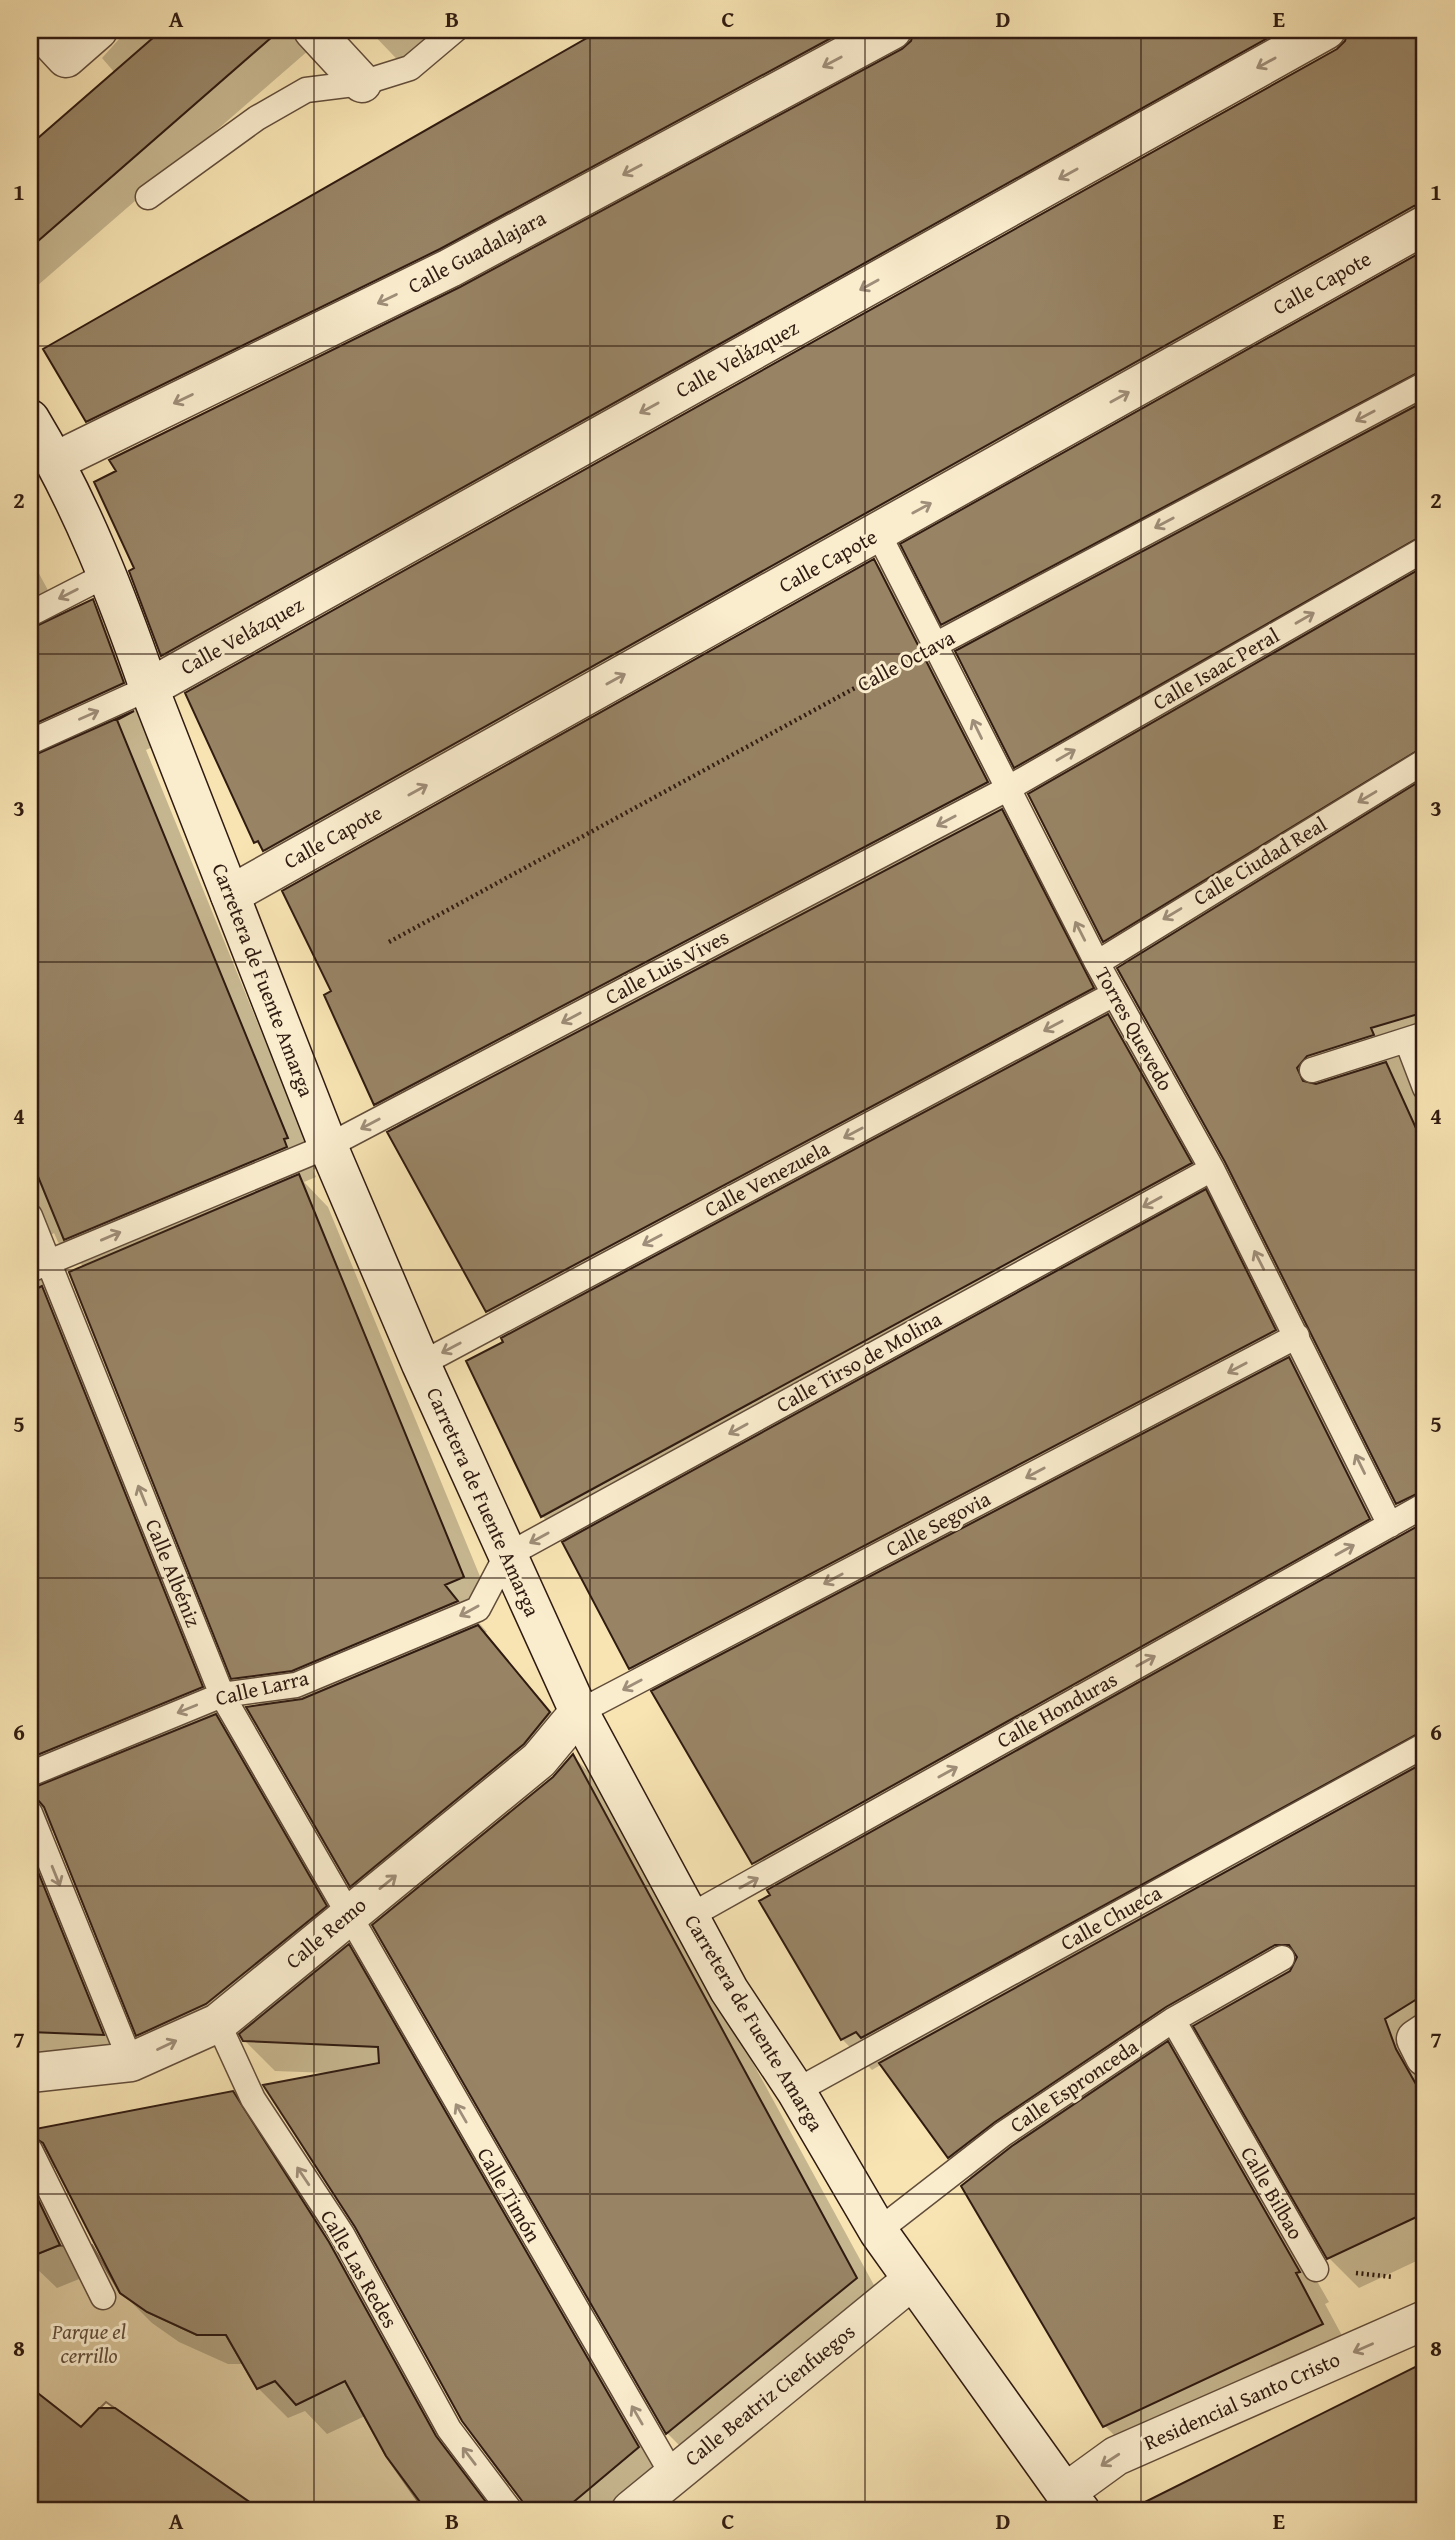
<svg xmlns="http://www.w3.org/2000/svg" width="1455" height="2540" font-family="'Gentium Book Plus',serif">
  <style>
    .green { fill: #d6c297; stroke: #836e54; stroke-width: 2 }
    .shadow { fill: #0003 }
    .building { fill: #988465; stroke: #301b11; stroke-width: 2 }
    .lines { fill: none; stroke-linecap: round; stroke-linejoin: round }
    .lane-casing { stroke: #624d3a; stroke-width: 27 }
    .street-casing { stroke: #624d3a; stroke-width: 41 }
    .secondary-casing { stroke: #301b11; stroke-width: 41 }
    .path { stroke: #301b11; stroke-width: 4.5; stroke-dasharray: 2 3.5; stroke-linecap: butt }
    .lane { stroke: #faedce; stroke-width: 24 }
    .street { stroke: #faedce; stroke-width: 38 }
    .secondary { stroke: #faedce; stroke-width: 38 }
    .oneway { stroke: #9f8e79 }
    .grid { fill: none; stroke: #301b11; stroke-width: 2; stroke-opacity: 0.55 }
    .labels { text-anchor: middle; stroke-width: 6; stroke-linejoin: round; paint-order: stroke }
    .street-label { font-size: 21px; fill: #301b11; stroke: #faedce }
    .park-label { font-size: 21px; font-style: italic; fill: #624d39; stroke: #faedce }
    .neatline { fill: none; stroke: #301b11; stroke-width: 2.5 }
    .grid-label { font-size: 23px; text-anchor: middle; font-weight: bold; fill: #301b11 }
  </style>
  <rect width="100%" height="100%" fill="#f8e4b3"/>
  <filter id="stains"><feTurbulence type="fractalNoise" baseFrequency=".00286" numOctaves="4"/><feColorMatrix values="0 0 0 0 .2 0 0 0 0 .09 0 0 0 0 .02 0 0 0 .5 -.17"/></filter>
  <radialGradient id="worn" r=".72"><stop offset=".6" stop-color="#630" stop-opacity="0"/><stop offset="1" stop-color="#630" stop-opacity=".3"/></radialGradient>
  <!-- green -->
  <path class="green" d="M 92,2245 L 120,2293 L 147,2312 L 197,2335 L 226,2335 L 257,2389 L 275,2381 L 345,2381 L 386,2456 L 424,2510 L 260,2510 L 106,2402 L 81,2427 L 30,2387 L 30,2257 L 57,2246 Z"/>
  <!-- shadow -->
  <path class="shadow" d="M 77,30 L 332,30 L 37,286 L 30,279 L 30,147 L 115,73 L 102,58 L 120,38 L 121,31 L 96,48 Z
    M 369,30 L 466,30 L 414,77 Z
    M 605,30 L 1425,30 L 1425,247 L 295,881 L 256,842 L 187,694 L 1338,51 L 1347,40 L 193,685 L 162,655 L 131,572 L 903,51 L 913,40 L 470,278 L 118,451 L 88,421 L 45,349 Z
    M 1425,252 L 1425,1058 L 1402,1065 L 1425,1088 L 1425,2257 L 1359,2288 L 1329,2258 L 1200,2035 L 1175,2051 L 1198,2074 L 1329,2302 L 1325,2304 L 1352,2354 L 1135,2456 L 1105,2426 L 963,2186 L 972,2179 L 949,2157 L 882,2064 L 872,2070 L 842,2039 L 773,1896 L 777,1886 L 754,1863 L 654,1691 L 631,1668 L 567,1541 L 542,1516 L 505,1342 L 511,1335 L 488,1311 L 389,1133 L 399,1127 L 376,1104 L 874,561 L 904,591 L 1017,813 L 1008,817 L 1032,841 L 1123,1018 L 1115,1023 L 1138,1046 L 1221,1194 L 1212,1198 L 1235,1222 L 1305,1361 L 1296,1366 L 1319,1389 L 1395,1541 L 1420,1525 L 1398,1503 L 1127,964 L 1104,941 L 1039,790 L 1016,767 L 966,647 L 943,624 L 903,545 Z
    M 30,557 L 62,616 L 92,601 L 122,631 L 153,713 L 140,719 L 163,742 L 146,750 L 317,1168 L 313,1170 L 316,1177 L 304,1182 L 328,1207 L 493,1608 L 473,1616 L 487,1632 L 484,1633 L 573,1737 L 375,1909 L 351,1886 L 262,1706 L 233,1678 L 70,1271 L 83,1266 L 58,1242 L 54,1233 L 47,1238 L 232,1717 L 221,1721 L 245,1746 L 355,1936 L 346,1944 L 379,1976 L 668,2478 L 630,2510 L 525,2510 L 524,2500 L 329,2073 L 275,2071 L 244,2040 L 240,2031 L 168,2065 L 138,2035 L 55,1829 L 47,1835 L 133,2064 L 30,2060 Z
    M 573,1756 L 602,1786 L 887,2309 L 697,2463 L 667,2433 L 554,1778 Z
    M 232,2093 L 263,2123 L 497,2510 L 426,2510 L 365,2416 L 327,2434 L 305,2411 L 288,2418 L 258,2388 L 245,2364 L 228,2364 L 179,2342 L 152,2323 L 121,2292 L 57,2167 L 48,2171 L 89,2275 L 57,2288 L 32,2264 L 30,2265 L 30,2132 Z
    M 1425,2364 L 1425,2510 L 1177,2510 L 1166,2494 Z
    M 30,2389 L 90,2436 L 114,2410 L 257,2510 L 30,2510 Z"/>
  <!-- building -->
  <path class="building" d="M 162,30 L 280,30 L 30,248 L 30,145 Z
    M 601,30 L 846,30 L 440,249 L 86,422 L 43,349 Z
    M 914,30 L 1282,30 L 161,656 L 129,571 L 134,568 L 94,482 L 116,471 L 109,460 L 460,287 L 902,49 L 911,41 Z
    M 1348,30 L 1425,30 L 1425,203 L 1414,206 L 263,851 L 258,841 L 254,843 L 185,693 L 1337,49 L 1345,41 Z
    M 1425,250 L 1425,369 L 941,625 L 900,544 Z
    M 1425,401 L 1425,534 L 1014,768 L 955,651 Z
    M 874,559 L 988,782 L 374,1105 L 324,995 L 331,991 L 282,891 Z
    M 1425,566 L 1425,746 L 1103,942 L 1028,794 Z
    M 93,599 L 124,683 L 30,726 L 30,629 Z
    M 134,711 L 117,720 L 288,1138 L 284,1139 L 287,1147 L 64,1240 L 30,1157 L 30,757 Z
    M 1425,778 L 1425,1012 L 1371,1028 L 1374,1035 L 1307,1056 L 1297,1068 L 1303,1081 L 1316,1084 L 1386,1062 L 1425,1148 L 1425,1490 L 1396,1504 L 1225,1162 L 1117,968 Z
    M 1002,809 L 1094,988 L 486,1312 L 387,1132 Z
    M 1108,1014 L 1192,1163 L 541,1517 L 466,1361 L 503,1342 L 501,1338 Z
    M 299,1174 L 464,1577 L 445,1585 L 458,1601 L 292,1671 L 231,1679 L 69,1272 Z
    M 1206,1189 L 1276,1330 L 629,1669 L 562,1542 Z
    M 42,1286 L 203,1687 L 30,1758 L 30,1292 Z
    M 1289,1357 L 1370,1519 L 752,1864 L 651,1691 Z
    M 1425,1522 L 1425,1730 L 861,2038 L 856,2032 L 841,2040 L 759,1901 L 770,1895 L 767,1890 Z
    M 478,1625 L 550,1712 L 524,1744 L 350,1887 L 246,1707 L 302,1699 Z
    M 216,1714 L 327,1906 L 206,2004 L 136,2036 L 44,1807 L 39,1801 L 30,1798 L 30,1789 Z
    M 573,1754 L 857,2278 L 666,2434 L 372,1925 L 553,1777 Z
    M 1425,1762 L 1425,1994 L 1385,2019 L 1396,2049 L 1425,2100 L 1425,2213 L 1327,2259 L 1193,2026 L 1290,1971 L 1297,1957 L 1289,1945 L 1275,1945 L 1166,2007 L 995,2122 L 948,2158 L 879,2063 Z
    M 30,1852 L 104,2035 L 30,2032 Z
    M 349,1944 L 639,2447 L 564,2510 L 525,2510 L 522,2501 L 462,2421 L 355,2227 L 263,2085 L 379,2063 L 378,2047 L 243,2041 L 239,2034 Z
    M 1168,2041 L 1300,2272 L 1296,2273 L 1323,2324 L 1103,2427 L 961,2186 L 1012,2146 Z
    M 233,2091 L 329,2242 L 436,2436 L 492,2510 L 426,2510 L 386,2456 L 345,2381 L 296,2405 L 275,2381 L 257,2389 L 226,2335 L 197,2335 L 147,2312 L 120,2293 L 43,2143 L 30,2135 L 30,2130 Z
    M 30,2183 L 60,2245 L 30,2257 Z
    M 1425,2362 L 1425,2510 L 1129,2510 Z
    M 30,2387 L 81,2427 L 99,2408 L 115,2408 L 261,2510 L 30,2510 Z"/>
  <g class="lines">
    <defs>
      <path id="lane" d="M 148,197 L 257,118 L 306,90 L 362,83 L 410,68 L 455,30
        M 878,533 L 1097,963 L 1212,1169 L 1390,1525
        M 30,614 L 106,575
        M 935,645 L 1425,384
        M 30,742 L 149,688
        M 1097,963 L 1425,761
        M 1407,1041 L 1425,1088
        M 1312,1070 L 1425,1034
        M 30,1216 L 222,1695 L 672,2474
        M 30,1270 L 328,1146 L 1007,789 L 1425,549
        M 421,1364 L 1114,994
        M 579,1712 L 1297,1336
        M 30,1774 L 222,1695 L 296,1685 L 478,1609 L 506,1556 L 1212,1169
        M 30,1813 L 131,2062
        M 690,1916 L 1425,1505
        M 1173,2020 L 1316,2269
        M 218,2023 L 253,2099 L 342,2234 L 449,2429 L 510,2510
        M 796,2091 L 1425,1745
        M 30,2150 L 103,2297
        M 878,2231 L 1003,2134 L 1173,2020 L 1282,1958"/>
      <path id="street" d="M 40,30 L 66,58 L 98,30
        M 313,30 L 362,83
        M 56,461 L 450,268 L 892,30
        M 149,688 L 1326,30
        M 230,895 L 1425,225
        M 1425,2033 L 1416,2039 L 1425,2057
        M 30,2073 L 131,2062 L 218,2023 L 539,1760 L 579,1712
        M 1065,2493 L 1116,2456 L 1425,2320
        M 631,2510 L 911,2281"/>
      <path id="secondary" d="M 30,419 C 81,503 117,596 149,688 L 328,1146 L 421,1364 L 579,1712 L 729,1990 L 796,2091 L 878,2231 L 1065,2493 L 1080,2510"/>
    </defs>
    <!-- lane casing -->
    <use href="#lane" class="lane-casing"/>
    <!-- street casing -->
    <use href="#street" class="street-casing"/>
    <!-- secondary casing -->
    <use href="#secondary" class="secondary-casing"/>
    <!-- path -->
    <path class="path" d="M 389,942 L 897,665
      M 1356,2273 L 1393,2277"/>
    <!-- lane -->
    <use href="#lane" class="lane"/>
    <!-- street -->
    <use href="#street" class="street"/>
    <!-- secondary -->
    <use href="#secondary" class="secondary"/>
  </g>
  <!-- one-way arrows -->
  <defs><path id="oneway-shaft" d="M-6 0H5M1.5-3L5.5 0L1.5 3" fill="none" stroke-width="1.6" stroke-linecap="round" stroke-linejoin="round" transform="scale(1.75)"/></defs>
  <g class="oneway">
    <use href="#oneway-shaft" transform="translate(832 62) rotate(152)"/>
    <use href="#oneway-shaft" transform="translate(1266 63) rotate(151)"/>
    <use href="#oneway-shaft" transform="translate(632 170) rotate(152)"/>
    <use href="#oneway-shaft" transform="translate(1068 174) rotate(151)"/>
    <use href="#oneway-shaft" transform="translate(869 285) rotate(151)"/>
    <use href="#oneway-shaft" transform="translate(387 299) rotate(154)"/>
    <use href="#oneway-shaft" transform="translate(1120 397) rotate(-29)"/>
    <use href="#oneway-shaft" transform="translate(183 399) rotate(154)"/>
    <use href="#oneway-shaft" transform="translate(649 408) rotate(151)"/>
    <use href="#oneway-shaft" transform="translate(1365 416) rotate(152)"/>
    <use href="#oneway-shaft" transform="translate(922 508) rotate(-29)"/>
    <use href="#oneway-shaft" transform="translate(1164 523) rotate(152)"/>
    <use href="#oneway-shaft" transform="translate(68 594) rotate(153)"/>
    <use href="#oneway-shaft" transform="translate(1305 618) rotate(-30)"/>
    <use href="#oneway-shaft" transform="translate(616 679) rotate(-29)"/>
    <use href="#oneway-shaft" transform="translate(89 715) rotate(-24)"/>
    <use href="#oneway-shaft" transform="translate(977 729) rotate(-116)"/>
    <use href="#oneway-shaft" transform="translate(1066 755) rotate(-30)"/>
    <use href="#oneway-shaft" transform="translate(418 790) rotate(-29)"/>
    <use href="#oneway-shaft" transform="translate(1367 797) rotate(149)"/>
    <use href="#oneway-shaft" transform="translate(946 821) rotate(152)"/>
    <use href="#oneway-shaft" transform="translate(1172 914) rotate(149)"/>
    <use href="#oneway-shaft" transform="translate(1080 931) rotate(-117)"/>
    <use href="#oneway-shaft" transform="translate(571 1018) rotate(152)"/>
    <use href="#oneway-shaft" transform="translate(1053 1026) rotate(152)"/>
    <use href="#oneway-shaft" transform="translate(370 1124) rotate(152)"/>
    <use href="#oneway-shaft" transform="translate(853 1133) rotate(152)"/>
    <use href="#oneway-shaft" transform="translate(1152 1202) rotate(151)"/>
    <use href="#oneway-shaft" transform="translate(111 1236) rotate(-23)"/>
    <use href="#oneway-shaft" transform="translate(652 1240) rotate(152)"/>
    <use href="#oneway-shaft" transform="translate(1259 1260) rotate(-117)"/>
    <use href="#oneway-shaft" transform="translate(451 1348) rotate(152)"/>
    <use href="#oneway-shaft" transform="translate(1237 1368) rotate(152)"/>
    <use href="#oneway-shaft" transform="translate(738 1429) rotate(151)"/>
    <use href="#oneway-shaft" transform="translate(1360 1464) rotate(-116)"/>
    <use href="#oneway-shaft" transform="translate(1035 1473) rotate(152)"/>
    <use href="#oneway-shaft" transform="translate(142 1495) rotate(-112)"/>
    <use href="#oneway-shaft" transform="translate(539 1538) rotate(151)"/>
    <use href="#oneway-shaft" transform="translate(1345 1550) rotate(-29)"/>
    <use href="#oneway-shaft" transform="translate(833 1579) rotate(152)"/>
    <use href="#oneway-shaft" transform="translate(469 1611) rotate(151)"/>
    <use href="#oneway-shaft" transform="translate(1146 1661) rotate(-29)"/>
    <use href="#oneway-shaft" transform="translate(632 1685) rotate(152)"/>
    <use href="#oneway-shaft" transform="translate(187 1709) rotate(158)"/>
    <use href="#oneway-shaft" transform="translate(948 1772) rotate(-29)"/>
    <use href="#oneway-shaft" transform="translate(56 1876) rotate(68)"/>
    <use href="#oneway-shaft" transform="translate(388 1882) rotate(-39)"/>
    <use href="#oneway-shaft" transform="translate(749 1883) rotate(-29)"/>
    <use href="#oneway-shaft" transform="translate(167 2045) rotate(-25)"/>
    <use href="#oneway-shaft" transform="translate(461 2113) rotate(-120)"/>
    <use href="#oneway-shaft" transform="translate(303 2176) rotate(-124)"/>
    <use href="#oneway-shaft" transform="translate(1363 2348) rotate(156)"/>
    <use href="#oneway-shaft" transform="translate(637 2415) rotate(-120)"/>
    <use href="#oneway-shaft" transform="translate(469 2456) rotate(-127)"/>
    <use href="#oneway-shaft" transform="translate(1110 2460) rotate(147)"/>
  </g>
  <!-- grid -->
  <path class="grid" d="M 314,30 L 314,2510M 590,30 L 590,2510M 865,30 L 865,2510M 1141,30 L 1141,2510M 30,346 L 1425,346M 30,654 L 1425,654M 30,962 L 1425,962M 30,1270 L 1425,1270M 30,1578 L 1425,1578M 30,1886 L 1425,1886M 30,2194 L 1425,2194"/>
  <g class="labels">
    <!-- street labels -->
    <g class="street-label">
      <text transform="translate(477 252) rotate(-28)" y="7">Calle Guadalajara</text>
      <text transform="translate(1322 283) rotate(-29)" y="7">Calle Capote</text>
      <text transform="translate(737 359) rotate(-29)" y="7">Calle Velázquez</text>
      <text transform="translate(828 561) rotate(-29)" y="7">Calle Capote</text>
      <text transform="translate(242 636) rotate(-29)" y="7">Calle Velázquez</text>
      <text transform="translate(906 661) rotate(-28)" y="7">Calle Octava</text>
      <text transform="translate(1216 669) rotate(-30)" y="7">Calle Isaac Peral</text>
      <text transform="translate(333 837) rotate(-29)" y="7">Calle Capote</text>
      <text transform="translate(1260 861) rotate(-31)" y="7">Calle Ciudad Real</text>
      <text transform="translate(667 967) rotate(-28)" y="7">Calle Luis Vives</text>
      <text transform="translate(263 980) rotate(69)" y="7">Carretera de Fuente Amarga</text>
      <text transform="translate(1134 1029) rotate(61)" y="7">Torres Quevedo</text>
      <text transform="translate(767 1179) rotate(-28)" y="7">Calle Venezuela</text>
      <text transform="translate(859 1362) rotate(-29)" y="7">Calle Tirso de Molina</text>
      <text transform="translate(483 1502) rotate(66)" y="7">Carretera de Fuente Amarga</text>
      <text transform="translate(938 1524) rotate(-28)" y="7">Calle Segovia</text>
      <text transform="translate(173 1573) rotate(68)" y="7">Calle Albéniz</text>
      <text transform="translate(262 1688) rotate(-13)" y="7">Calle Larra</text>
      <text transform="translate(1057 1710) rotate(-29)" y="7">Calle Honduras</text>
      <text transform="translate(1111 1918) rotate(-29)" y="7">Calle Chueca</text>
      <text transform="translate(326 1933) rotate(-40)" y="7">Calle Remo</text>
      <text transform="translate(754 2023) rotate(59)" y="7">Carretera de Fuente Amarga</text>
      <text transform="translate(1074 2086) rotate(-34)" y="7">Calle Espronceda</text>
      <text transform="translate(1272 2193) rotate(60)" y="7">Calle Bilbao</text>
      <text transform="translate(509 2195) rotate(60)" y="7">Calle Timón</text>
      <text transform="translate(359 2269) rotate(60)" y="7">Calle Las Redes</text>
      <text transform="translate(770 2395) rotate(-39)" y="7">Calle Beatriz Cienfuegos</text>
      <text transform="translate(1242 2401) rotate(-24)" y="7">Residencial Santo Cristo</text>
    </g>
    <!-- park labels -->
    <g class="park-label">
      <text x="89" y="2339">Parque el<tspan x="89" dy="24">cerrillo</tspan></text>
    </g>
  </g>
  <!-- margin -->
  <rect width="1455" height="2540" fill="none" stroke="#f8e4b3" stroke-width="77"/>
  <rect x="38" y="38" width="1378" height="2464" class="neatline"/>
  <g class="grid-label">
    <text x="176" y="27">A</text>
    <text x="452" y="27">B</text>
    <text x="728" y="27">C</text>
    <text x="1003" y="27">D</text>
    <text x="1279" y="27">E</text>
    <text x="19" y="200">1</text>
    <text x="1436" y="200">1</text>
    <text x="19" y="508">2</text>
    <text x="1436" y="508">2</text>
    <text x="19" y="816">3</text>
    <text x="1436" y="816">3</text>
    <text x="19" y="1124">4</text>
    <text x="1436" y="1124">4</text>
    <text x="19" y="1432">5</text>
    <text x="1436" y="1432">5</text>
    <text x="19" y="1740">6</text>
    <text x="1436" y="1740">6</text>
    <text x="19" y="2048">7</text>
    <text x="1436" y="2048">7</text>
    <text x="19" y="2356">8</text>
    <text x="1436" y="2356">8</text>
    <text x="176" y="2529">A</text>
    <text x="452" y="2529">B</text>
    <text x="728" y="2529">C</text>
    <text x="1003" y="2529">D</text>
    <text x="1279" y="2529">E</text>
  </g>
  <rect width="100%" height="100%" filter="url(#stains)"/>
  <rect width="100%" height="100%" fill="url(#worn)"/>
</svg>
